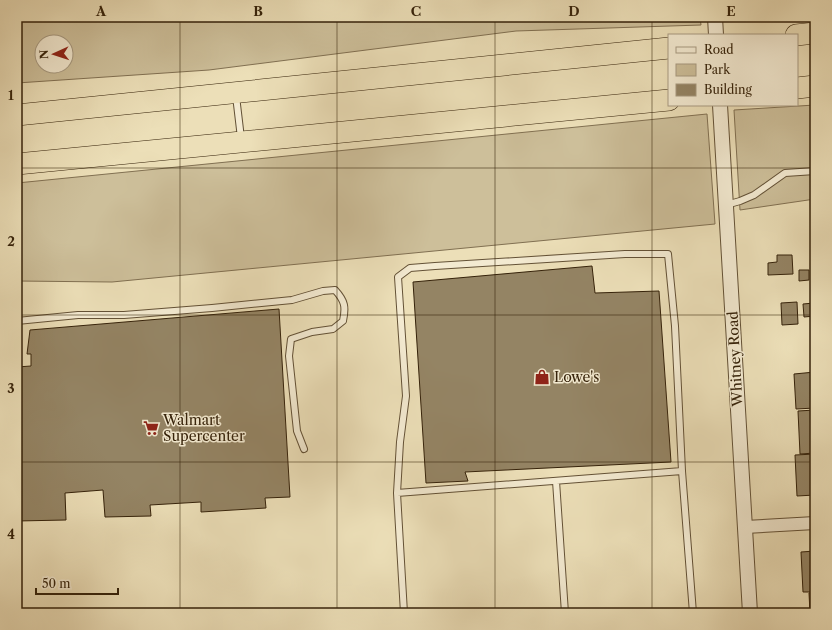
<svg xmlns="http://www.w3.org/2000/svg" width="832" height="630" font-family="'Libre Caslon Text',serif">
  <style>
    .green { fill: #cdbf9a; stroke: #817052; fill-rule: evenodd }
    .building { fill: #948464; stroke: #35220a }
    .lines { fill: none; stroke-linecap: round; stroke-linejoin: round }
    .service-casing { stroke: #635136; stroke-width: 8 }
    .minor-casing { stroke: #635136; stroke-width: 14 }
    .tertiary-casing { stroke: #635136; stroke-width: 16 }
    .motorway-casing { stroke: #35220a; stroke-width: 22 }
    .service { stroke: #f3ead1; stroke-width: 6 }
    .minor { stroke: #f3ead1; stroke-width: 12 }
    .tertiary { stroke: #f3ead1; stroke-width: 14 }
    .motorway { stroke: #ecdfb8; stroke-width: 21 }
    .grid { fill: none; stroke: #35220a; stroke-width: 1; stroke-opacity: 0.55 }
    .labels { text-anchor: middle; stroke-width: 3; stroke-linejoin: round; paint-order: stroke }
    .street-label { font-size: 14px; fill: #35220a; stroke: #f3ead1 }
    .poi-label { font-size: 14px; fill: #35220a; stroke: #f3ead1; text-anchor: start }
    .neatline { fill: none; stroke: #35220a; stroke-width: 1.5 }
    .grid-label { font-size: 13px; text-anchor: middle; font-weight: bold; fill: #35220a }
  </style>
  <rect width="100%" height="100%" fill="#ecdfb8"/>
  <filter id="stains"><feTurbulence type="fractalNoise" baseFrequency=".005" numOctaves="4"/><feColorMatrix values="0 0 0 0 .2 0 0 0 0 .09 0 0 0 0 .02 0 0 0 .5 -.17"/></filter>
  <radialGradient id="worn" r=".72"><stop offset=".6" stop-color="#630" stop-opacity="0"/><stop offset="1" stop-color="#630" stop-opacity=".3"/></radialGradient>
  <!-- green -->
  <path class="green" d="M 17,17 L 700,17 L 701,25 L 516,31 L 209,70 L 17,83 ZM 42,42 L 66,42 L 66,66 L 42,66 Z
    M 815,105 L 815,199 L 740,210 L 734,110 Z
    M 707,114 L 715,224 L 112,282 L 17,281 L 17,183 Z"/>
  <!-- building -->
  <path class="building" d="M 777,255 L 792,255 L 793,274 L 768,275 L 768,263 L 777,262 Z
    M 592,266 L 595,293 L 659,291 L 671,462 L 465,472 L 468,481 L 426,483 L 413,282 Z
    M 799,270 L 809,270 L 809,280 L 799,281 Z
    M 797,302 L 798,324 L 782,325 L 781,303 Z
    M 814,303 L 815,316 L 804,317 L 803,304 Z
    M 279,309 L 290,497 L 265,498 L 266,508 L 201,512 L 201,502 L 150,505 L 151,516 L 105,517 L 103,490 L 65,493 L 66,520 L 17,521 L 17,367 L 31,366 L 31,354 L 27,354 L 30,330 Z
    M 815,372 L 815,408 L 796,409 L 794,374 Z
    M 815,410 L 815,453 L 800,454 L 798,411 Z
    M 815,454 L 815,495 L 797,496 L 795,455 Z
    M 815,551 L 815,592 L 803,592 L 801,552 Z
    M 809,593 L 815,593 L 815,613 L 810,613 Z"/>
  <g class="lines">
    <defs>
      <path id="service" d="M 236,96 L 241,138
        M 726,205 L 740,201 L 754,195 L 785,173 L 815,171
        M 17,321 L 78,315 L 124,315 L 212,308 L 292,300 L 323,291 L 335,290 C 345,301 346,307 343,321 L 333,329 L 312,332 L 291,339 L 289,356 L 297,431 L 304,449
        M 556,481 L 565,613
        M 397,493 L 682,471 L 693,613
        M 404,613 L 397,493 L 400,442 L 406,396 L 398,277 L 410,268 L 435,266 L 625,254 L 668,254 L 675,326 L 682,471"/>
      <path id="minor" d="M 745,527 L 815,523"/>
      <path id="tertiary" d="M 715,17 L 716,35
        M 720,105 L 750,613"/>
      <path id="motorway" d="M 796,35 L 815,33
        M 797,88 L 815,86
        M 17,115 L 669,48
        M 17,164 L 669,100"/>
    </defs>
    <!-- service casing -->
    <use href="#service" class="service-casing"/>
    <!-- minor casing -->
    <use href="#minor" class="minor-casing"/>
    <!-- tertiary casing -->
    <use href="#tertiary" class="tertiary-casing"/>
    <!-- motorway casing -->
    <use href="#motorway" class="motorway-casing"/>
    <!-- service -->
    <use href="#service" class="service"/>
    <!-- minor -->
    <use href="#minor" class="minor"/>
    <!-- tertiary -->
    <use href="#tertiary" class="tertiary"/>
    <!-- motorway -->
    <use href="#motorway" class="motorway"/>
  </g>
  <!-- grid -->
  <path class="grid" d="M 180,17 L 180,613M 337,17 L 337,613M 495,17 L 495,613M 652,17 L 652,613M 17,168 L 815,168M 17,315 L 815,315M 17,462 L 815,462"/>
  <!-- icons -->
  <defs>
    <symbol id="shop-bare" viewBox="-9 -9 18 18"><path d="M-5-2.5h2.3a2.7 3.5 0 0 1 5.4 0H5L5.5 6h-11ZM-1.5-2.5h3a1.5 2.3 0 0 0-3 0Z" fill="#8f2418" stroke="#f3ead1" stroke-width="2.5" paint-order="stroke"/></symbol>
    <symbol id="supermarket-bare" viewBox="-9 -9 18 18"><path d="M-6-5.5h2.5l.6 2H6L4.5 2H-2.5L-4.4-4H-6ZM-1.5 3.2a1.3 1.3 0 1 0 .1 0ZM3 3.2a1.3 1.3 0 1 0 .1 0Z" fill="#8f2418" stroke="#f3ead1" stroke-width="2.5" paint-order="stroke"/></symbol>
  </defs>
  <g fill-rule="evenodd">
    <use href="#shop-bare" x="531" y="366" width="22" height="22"/>
    <use href="#supermarket-bare" x="140" y="417" width="22" height="22"/>
  </g>
  <g class="labels">
    <!-- street labels -->
    <g class="street-label">
      <text transform="translate(735 359) rotate(-93)" y="5">Whitney Road</text>
    </g>
    <!-- poi labels -->
    <g class="poi-label">
      <text x="554" y="382">Lowe's</text>
      <text x="163" y="425">Walmart<tspan x="163" dy="16">Supercenter</tspan></text>
    </g>
  </g>
  <!-- margin -->
  <rect width="832" height="630" fill="none" stroke="#ecdfb8" stroke-width="44"/>
  <!-- legend -->
  <rect x="668" y="34" width="130" height="72" fill="#f3ead1" stroke="#a79a81"/>
  <rect x="676" y="47" width="20" height="6" fill="#f3ead1" stroke="#a79a81"/>
  <text x="704" y="54" font-size="12" fill="#35220a">Road</text>
  <rect x="676" y="64" width="20" height="12" fill="#cdbf9a" stroke="#a79a81"/>
  <text x="704" y="74" font-size="12" fill="#35220a">Park</text>
  <rect x="676" y="84" width="20" height="12" fill="#948464" stroke="#a79a81"/>
  <text x="704" y="94" font-size="12" fill="#35220a">Building</text>
  <!-- north arrow -->
  <g transform="translate(54 54) rotate(267)"><circle r="19" fill="#f3ead1" stroke="#a79a81"/>
  <path d="M0-3L7 15L0 10L-7 15Z" fill="#8f2418"/>
  <text y="-6" font-size="11" font-weight="bold" text-anchor="middle" fill="#35220a">N</text>
  </g>
  <!-- scale -->
  <path d="M36 588v6h82v-6" fill="none" stroke="#35220a" stroke-width="2"/>
  <text x="42" y="588" font-size="12" fill="#35220a" stroke="#f3ead1" stroke-width="3" paint-order="stroke">50 m</text>
  <rect x="22" y="22" width="788" height="586" class="neatline"/>
  <g class="grid-label">
    <text x="101" y="16">A</text>
    <text x="258" y="16">B</text>
    <text x="416" y="16">C</text>
    <text x="574" y="16">D</text>
    <text x="731" y="16">E</text>
    <text x="11" y="100">1</text>
    <text x="11" y="246">2</text>
    <text x="11" y="393">3</text>
    <text x="11" y="539">4</text>
  </g>
  <rect width="100%" height="100%" filter="url(#stains)"/>
  <rect width="100%" height="100%" fill="url(#worn)"/>
</svg>
